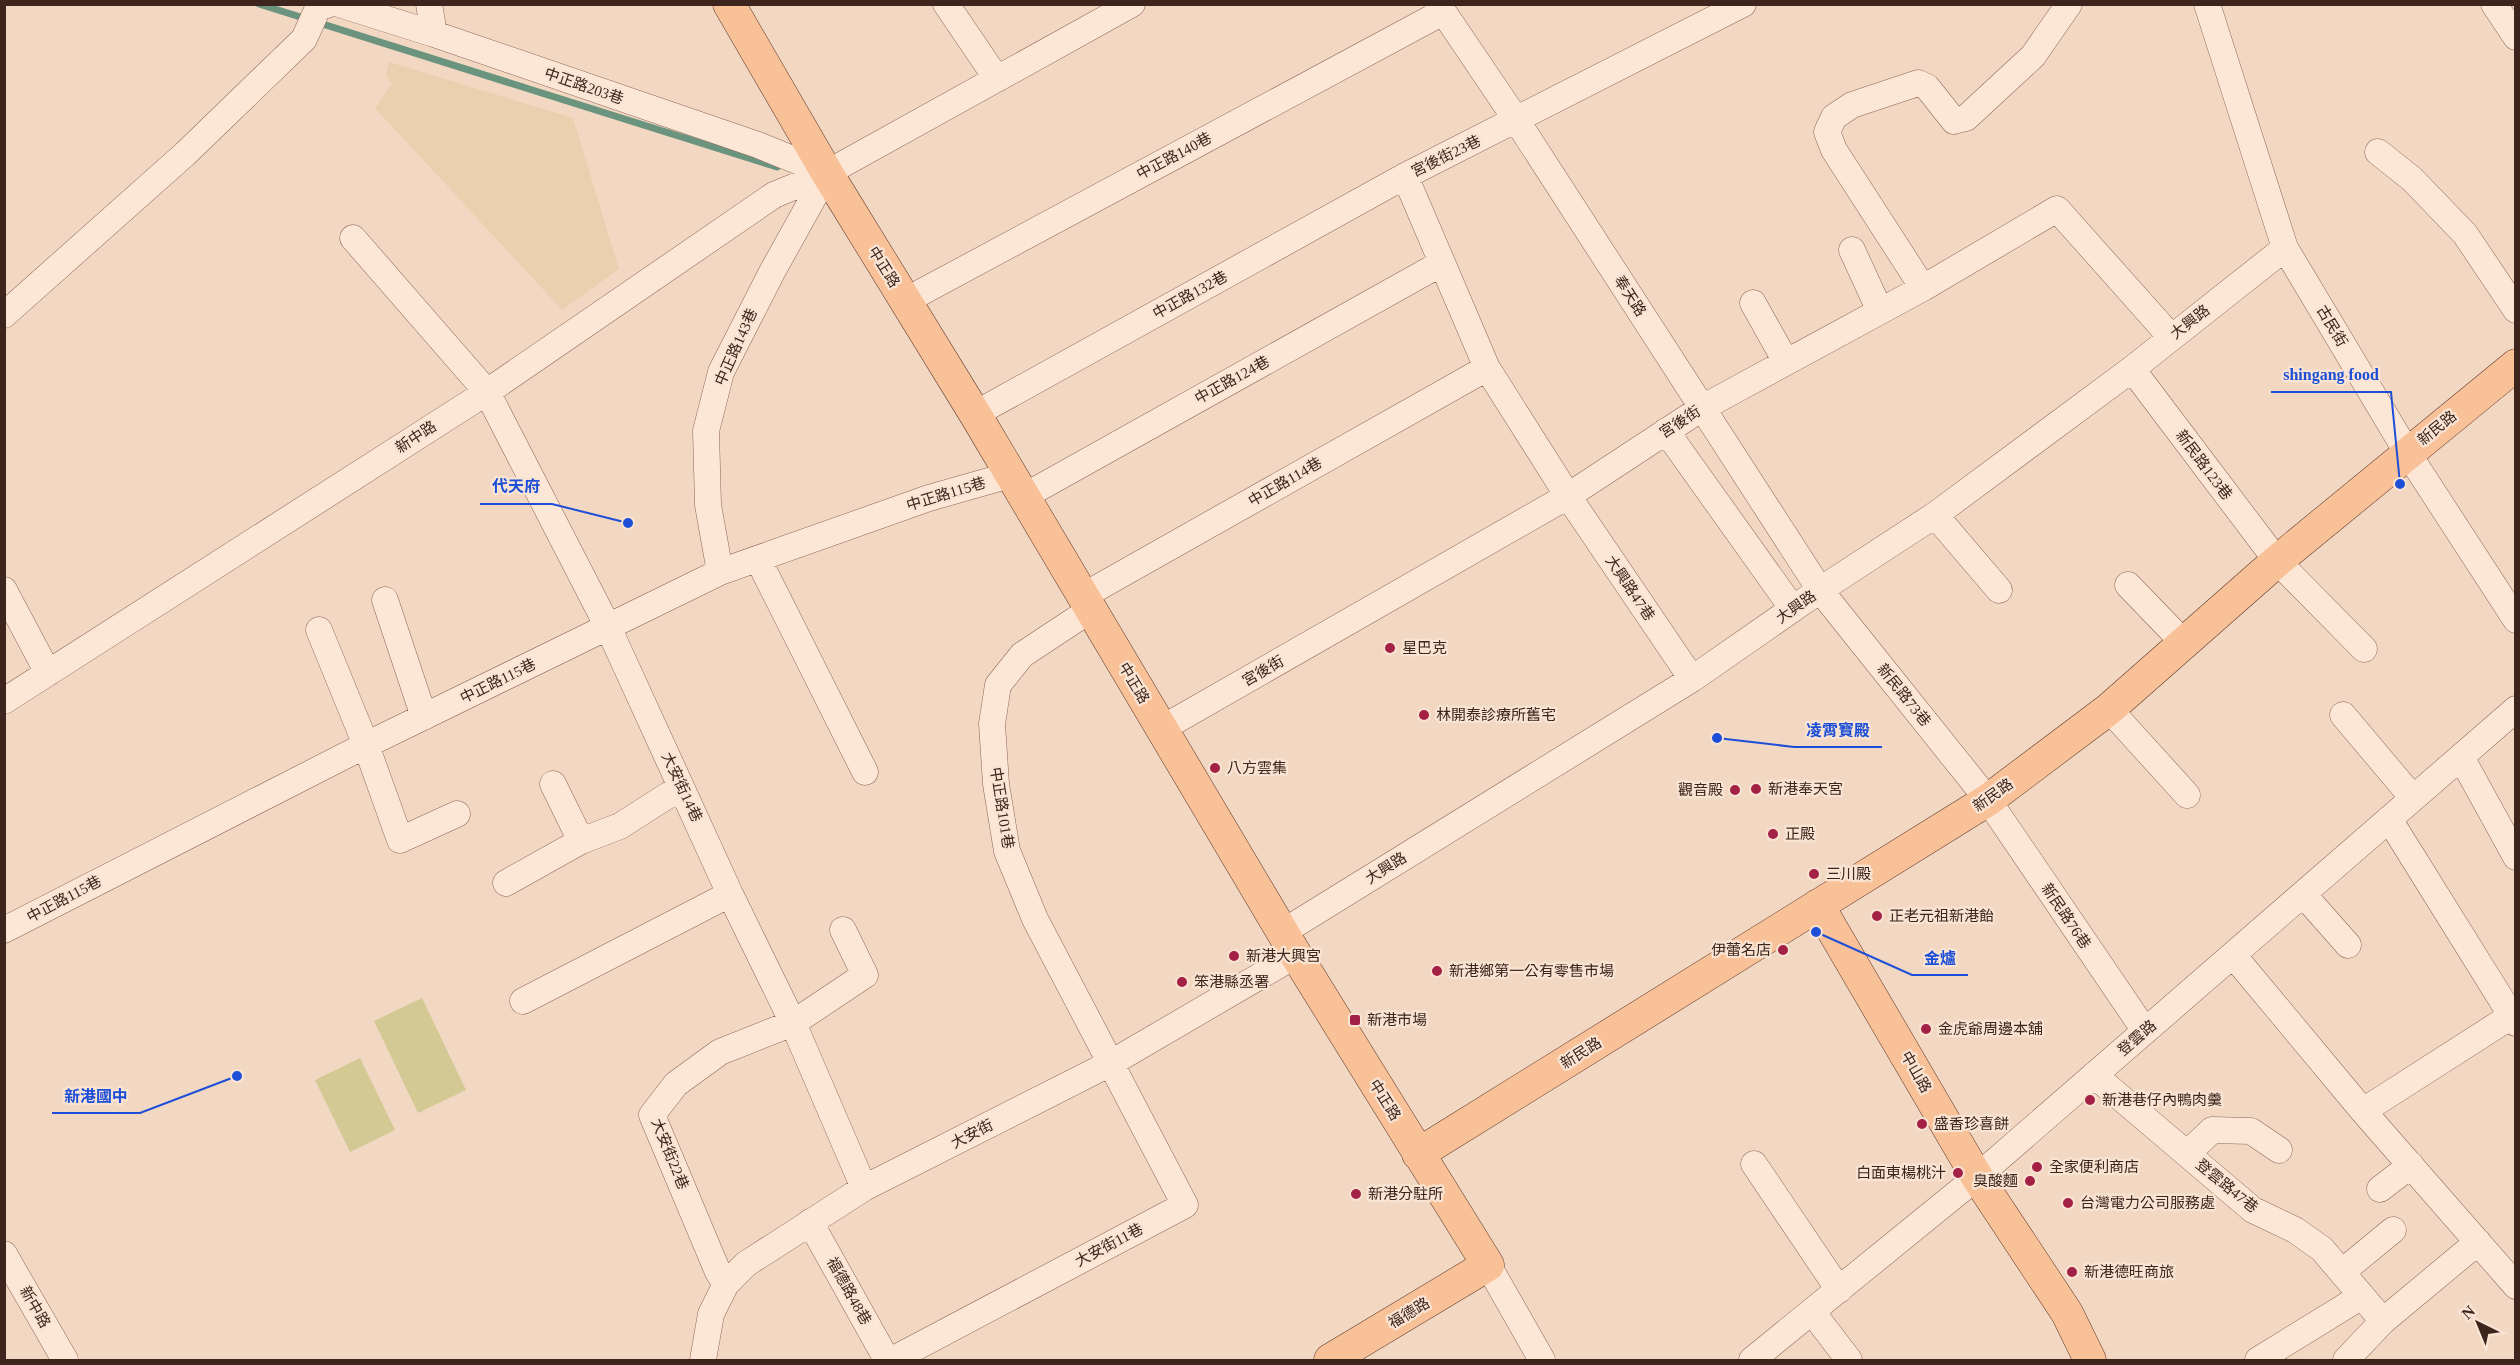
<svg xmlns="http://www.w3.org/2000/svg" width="2520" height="1365" font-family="'Times New Roman','Noto Sans TC',serif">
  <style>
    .farmland { fill: #e9d1af }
    .green { fill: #d2c995 }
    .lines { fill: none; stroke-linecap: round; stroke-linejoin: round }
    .stream { stroke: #6b947f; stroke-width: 7 }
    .minor-casing { stroke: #8e6657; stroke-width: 27 }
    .major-casing { stroke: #5c362c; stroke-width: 33 }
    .minor { stroke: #fce7d7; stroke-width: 26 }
    .major { stroke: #f9c197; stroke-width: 32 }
    .poi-dot { fill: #a32144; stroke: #f9e4d3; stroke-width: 2 }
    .labels { text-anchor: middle; stroke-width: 4.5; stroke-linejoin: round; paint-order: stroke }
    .street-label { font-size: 15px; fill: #3d241d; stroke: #f9e4d3 }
    .poi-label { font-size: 15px; fill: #3d241d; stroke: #f9e4d3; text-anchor: start }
    .leader { fill: none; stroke: #1d4ed8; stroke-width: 2 }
    .callout-dot { fill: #1d4ed8; stroke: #f9e4d3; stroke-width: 2 }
    .callout-label { font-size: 16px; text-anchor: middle; font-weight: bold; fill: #1d4ed8; stroke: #f9e4d3; stroke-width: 4.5; stroke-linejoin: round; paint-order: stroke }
  </style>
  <rect width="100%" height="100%" fill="#f2d8c2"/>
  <!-- farmland -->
  <path class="farmland" d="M 389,62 L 573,118 L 619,269 L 562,310 L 375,108 L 392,84 L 386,75 Z"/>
  <!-- green -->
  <path class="green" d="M 422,998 L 466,1090 L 418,1113 L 374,1021 Z
    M 360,1058 L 395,1130 L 350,1152 L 315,1080 Z"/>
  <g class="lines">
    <!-- stream -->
    <path class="stream" d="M 259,4 L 777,167"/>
    <defs>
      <path id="minor" d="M 339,4 L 434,34 L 758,145 L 827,173
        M 429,4 L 434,34
        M 946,4 L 997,79
        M 1438,4 L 1517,121 L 1820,590 L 1988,800 L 2145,1031
        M 2207,4 L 2285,248 L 2407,452 L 2516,620
        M 2494,4 L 2516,37
        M 2378,152 L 2412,179 L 2465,234 L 2516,310
        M 1405,176 L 1487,368 L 1568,496 L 1692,679
        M 353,238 L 487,392 L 608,627 L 730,894 L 793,1023 L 864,1188
        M 1852,250 L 1880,311
        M 1923,288 L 1834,150 L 1827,132 L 1834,117 L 1852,105 L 1918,83 L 1927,87 L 1954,121 L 1966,118 L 2033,56 L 2069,4
        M 905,301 L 1443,12
        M 1753,303 L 1786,362
        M 4,315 L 185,154 L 304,39 L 318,8 L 330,4
        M 2132,369 L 2277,561 L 2364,649
        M 975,414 L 1405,176 L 1743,4
        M 1666,431 L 1793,609
        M 1023,497 L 1442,263
        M 1935,515 L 1999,590
        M 758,559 L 865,772
        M 720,572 L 708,505 L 706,431 L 721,372 L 772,272 L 827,173
        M 2128,585 L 2184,643
        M 4,590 L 48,673
        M 1083,596 L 1487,368
        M 385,600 L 424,717
        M 319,630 L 366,745 L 400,840 L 457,814
        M 4,701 L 487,392 L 774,195 L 827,173 L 1132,4
        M 2109,709 L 2187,795
        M 2343,715 L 2413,798
        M 1161,729 L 1568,496 L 1702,408 L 1923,288 L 2057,209 L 2171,337
        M 2461,757 L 2516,857
        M 553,784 L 581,841
        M 2389,819 L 2516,1023
        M 506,883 L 581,841 L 620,826 L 681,787
        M 2303,894 L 2348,945
        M 4,930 L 366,745 L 720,572 L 929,498 L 1010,475
        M 1283,932 L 1692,679 L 1820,590 L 1935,515 L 2132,369 L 2285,248
        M 2233,955 L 2363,1111 L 2516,1286
        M 523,1001 L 730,894
        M 2094,1075 L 2253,1210 L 2295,1230 L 2322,1249 L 2383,1321
        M 2363,1111 L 2516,1013
        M 2187,1154 L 2212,1130 L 2251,1131 L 2279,1150
        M 1754,1164 L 1839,1290
        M 2380,1189 L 2411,1165
        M 810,1222 L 887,1360
        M 4,1254 L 65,1360
        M 1488,1265 L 1542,1360
        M 2342,1272 L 2393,1230
        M 726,1284 L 718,1272 L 652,1115 L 676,1084 L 720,1052 L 793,1023 L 865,975 L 843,930
        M 1813,1313 L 1849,1360
        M 703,1360 L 711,1314 L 726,1284 L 746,1264 L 864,1188 L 1111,1063 L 1296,955
        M 892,1360 L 1185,1205 L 1035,919 L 1007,851 L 996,784 L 992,724 L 998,685 L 1022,655 L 1090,610
        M 1752,1360 L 1977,1177 L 2516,709
        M 2258,1360 L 2362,1296
        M 2346,1360 L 2383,1321 L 2478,1242"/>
      <path id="major" d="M 729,4 L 827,173 L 975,414 L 1296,955 L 1488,1265 L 1330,1360
        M 1818,905 L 1977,1177 L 2067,1313 L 2090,1360
        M 1418,1154 L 1988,800 L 2109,709 L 2277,561 L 2516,365"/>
    </defs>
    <!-- minor casing -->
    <use href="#minor" class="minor-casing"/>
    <!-- major casing -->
    <use href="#major" class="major-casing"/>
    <!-- minor -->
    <use href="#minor" class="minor"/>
    <!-- major -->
    <use href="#major" class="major"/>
  </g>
  <!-- markers -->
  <g class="poi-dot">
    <circle cx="1390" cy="648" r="6"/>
    <circle cx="1424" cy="715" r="6"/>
    <circle cx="1215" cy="768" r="6"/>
    <circle cx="1756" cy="789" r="6"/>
    <circle cx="1735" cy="790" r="6"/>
    <circle cx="1773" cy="834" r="6"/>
    <circle cx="1814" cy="874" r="6"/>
    <circle cx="1877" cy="916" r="6"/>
    <circle cx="1783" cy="950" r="6"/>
    <circle cx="1234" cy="956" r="6"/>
    <circle cx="1437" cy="971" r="6"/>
    <circle cx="1182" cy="982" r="6"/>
    <rect x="1349" y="1014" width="12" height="12" rx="3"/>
    <circle cx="1926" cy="1029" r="6"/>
    <circle cx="2090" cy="1100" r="6"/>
    <circle cx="1922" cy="1124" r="6"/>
    <circle cx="2037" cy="1167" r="6"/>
    <circle cx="1958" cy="1173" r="6"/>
    <circle cx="2030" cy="1181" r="6"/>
    <circle cx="1356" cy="1194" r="6"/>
    <circle cx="2068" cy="1203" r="6"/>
    <circle cx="2072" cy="1272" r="6"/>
  </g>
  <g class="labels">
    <!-- street labels -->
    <g class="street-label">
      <text transform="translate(584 86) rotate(19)" y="5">中正路203巷</text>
      <text transform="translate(1174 156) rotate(-28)" y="5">中正路140巷</text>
      <text transform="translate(1446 156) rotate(-26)" y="5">宮後街23巷</text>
      <text transform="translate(884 267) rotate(58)" y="5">中正路</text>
      <text transform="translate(1190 295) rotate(-29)" y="5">中正路132巷</text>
      <text transform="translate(1630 296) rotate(57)" y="5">奉天路</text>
      <text transform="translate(2190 322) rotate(-38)" y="5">大興路</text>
      <text transform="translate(2332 326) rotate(59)" y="5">古民街</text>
      <text transform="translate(736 347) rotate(-66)" y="5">中正路143巷</text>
      <text transform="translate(1232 380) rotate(-29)" y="5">中正路124巷</text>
      <text transform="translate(1680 422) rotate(-33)" y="5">宮後街</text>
      <text transform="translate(2437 428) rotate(-39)" y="5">新民路</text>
      <text transform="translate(416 437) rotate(-33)" y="5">新中路</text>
      <text transform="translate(2204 465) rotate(53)" y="5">新民路123巷</text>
      <text transform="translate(1285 482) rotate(-30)" y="5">中正路114巷</text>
      <text transform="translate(946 494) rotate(-17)" y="5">中正路115巷</text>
      <text transform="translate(1630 588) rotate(56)" y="5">大興路47巷</text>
      <text transform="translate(1796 607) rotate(-35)" y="5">大興路</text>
      <text transform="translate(1263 671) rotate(-30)" y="5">宮後街</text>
      <text transform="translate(498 681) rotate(-26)" y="5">中正路115巷</text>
      <text transform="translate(1134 683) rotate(59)" y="5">中正路</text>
      <text transform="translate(1904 695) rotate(51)" y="5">新民路73巷</text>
      <text transform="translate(682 787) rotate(65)" y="5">大安街14巷</text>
      <text transform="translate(1993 795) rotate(-35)" y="5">新民路</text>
      <text transform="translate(1002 808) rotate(81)" y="5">中正路101巷</text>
      <text transform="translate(1386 868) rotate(-32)" y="5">大興路</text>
      <text transform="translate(64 899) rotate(-28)" y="5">中正路115巷</text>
      <text transform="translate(2066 916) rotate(56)" y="5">新民路76巷</text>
      <text transform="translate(2137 1038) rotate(-41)" y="5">登雲路</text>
      <text transform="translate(1581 1053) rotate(-32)" y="5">新民路</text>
      <text transform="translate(1916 1072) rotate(60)" y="5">中山路</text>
      <text transform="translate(1385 1100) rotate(58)" y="5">中正路</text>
      <text transform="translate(972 1134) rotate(-27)" y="5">大安街</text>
      <text transform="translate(670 1154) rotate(68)" y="5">大安街22巷</text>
      <text transform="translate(2227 1186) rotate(39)" y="5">登雲路47巷</text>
      <text transform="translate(1109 1245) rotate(-28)" y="5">大安街11巷</text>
      <text transform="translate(849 1291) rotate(61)" y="5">福德路48巷</text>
      <text transform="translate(35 1307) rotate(60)" y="5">新中路</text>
      <text transform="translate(1409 1313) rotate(-31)" y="5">福德路</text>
    </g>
    <!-- poi labels -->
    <g class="poi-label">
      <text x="1402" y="653">星巴克</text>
      <text x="1436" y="720">林開泰診療所舊宅</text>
      <text x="1227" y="773">八方雲集</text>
      <text x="1768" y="794">新港奉天宮</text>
      <text x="1723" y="795" text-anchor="end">觀音殿</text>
      <text x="1785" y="839">正殿</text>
      <text x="1826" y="879">三川殿</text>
      <text x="1889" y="921">正老元祖新港飴</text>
      <text x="1771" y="955" text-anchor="end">伊蕾名店</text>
      <text x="1246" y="961">新港大興宮</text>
      <text x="1449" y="976">新港鄉第一公有零售市場</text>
      <text x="1194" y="987">笨港縣丞署</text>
      <text x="1367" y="1025">新港市場</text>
      <text x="1938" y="1034">金虎爺周邊本舖</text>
      <text x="2102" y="1105">新港巷仔內鴨肉羹</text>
      <text x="1934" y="1129">盛香珍喜餅</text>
      <text x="2049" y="1172">全家便利商店</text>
      <text x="1946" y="1178" text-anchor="end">白面東楊桃汁</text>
      <text x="2018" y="1186" text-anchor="end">臭酸麵</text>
      <text x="1368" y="1199">新港分駐所</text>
      <text x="2080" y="1208">台灣電力公司服務處</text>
      <text x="2084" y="1277">新港德旺商旅</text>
    </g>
  </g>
  <!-- callouts -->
  <path class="leader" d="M2400 484L2391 392H2271M628 523L552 504H480M1717 738L1794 747H1882M1816 932L1912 975H1968M237 1076L140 1113H52"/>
  <g class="callout-dot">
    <circle cx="2400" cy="484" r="6"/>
    <circle cx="628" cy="523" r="6"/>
    <circle cx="1717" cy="738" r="6"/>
    <circle cx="1816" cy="932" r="6"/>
    <circle cx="237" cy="1076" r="6"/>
  </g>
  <g class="callout-label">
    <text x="2331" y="380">shingang food</text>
    <text x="516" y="492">代天府</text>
    <text x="1838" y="736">凌霄寶殿</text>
    <text x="1940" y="964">金爐</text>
    <text x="96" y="1102">新港國中</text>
  </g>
  <!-- border -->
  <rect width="2520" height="1365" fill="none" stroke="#3d241d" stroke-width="12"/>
  <!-- north arrow -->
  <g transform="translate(2478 1323) rotate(317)" stroke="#f9e4d3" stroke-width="4.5" paint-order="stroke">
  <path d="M0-4.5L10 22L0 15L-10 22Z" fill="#3d241d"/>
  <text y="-9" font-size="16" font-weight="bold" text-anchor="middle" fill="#3d241d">N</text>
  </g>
</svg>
